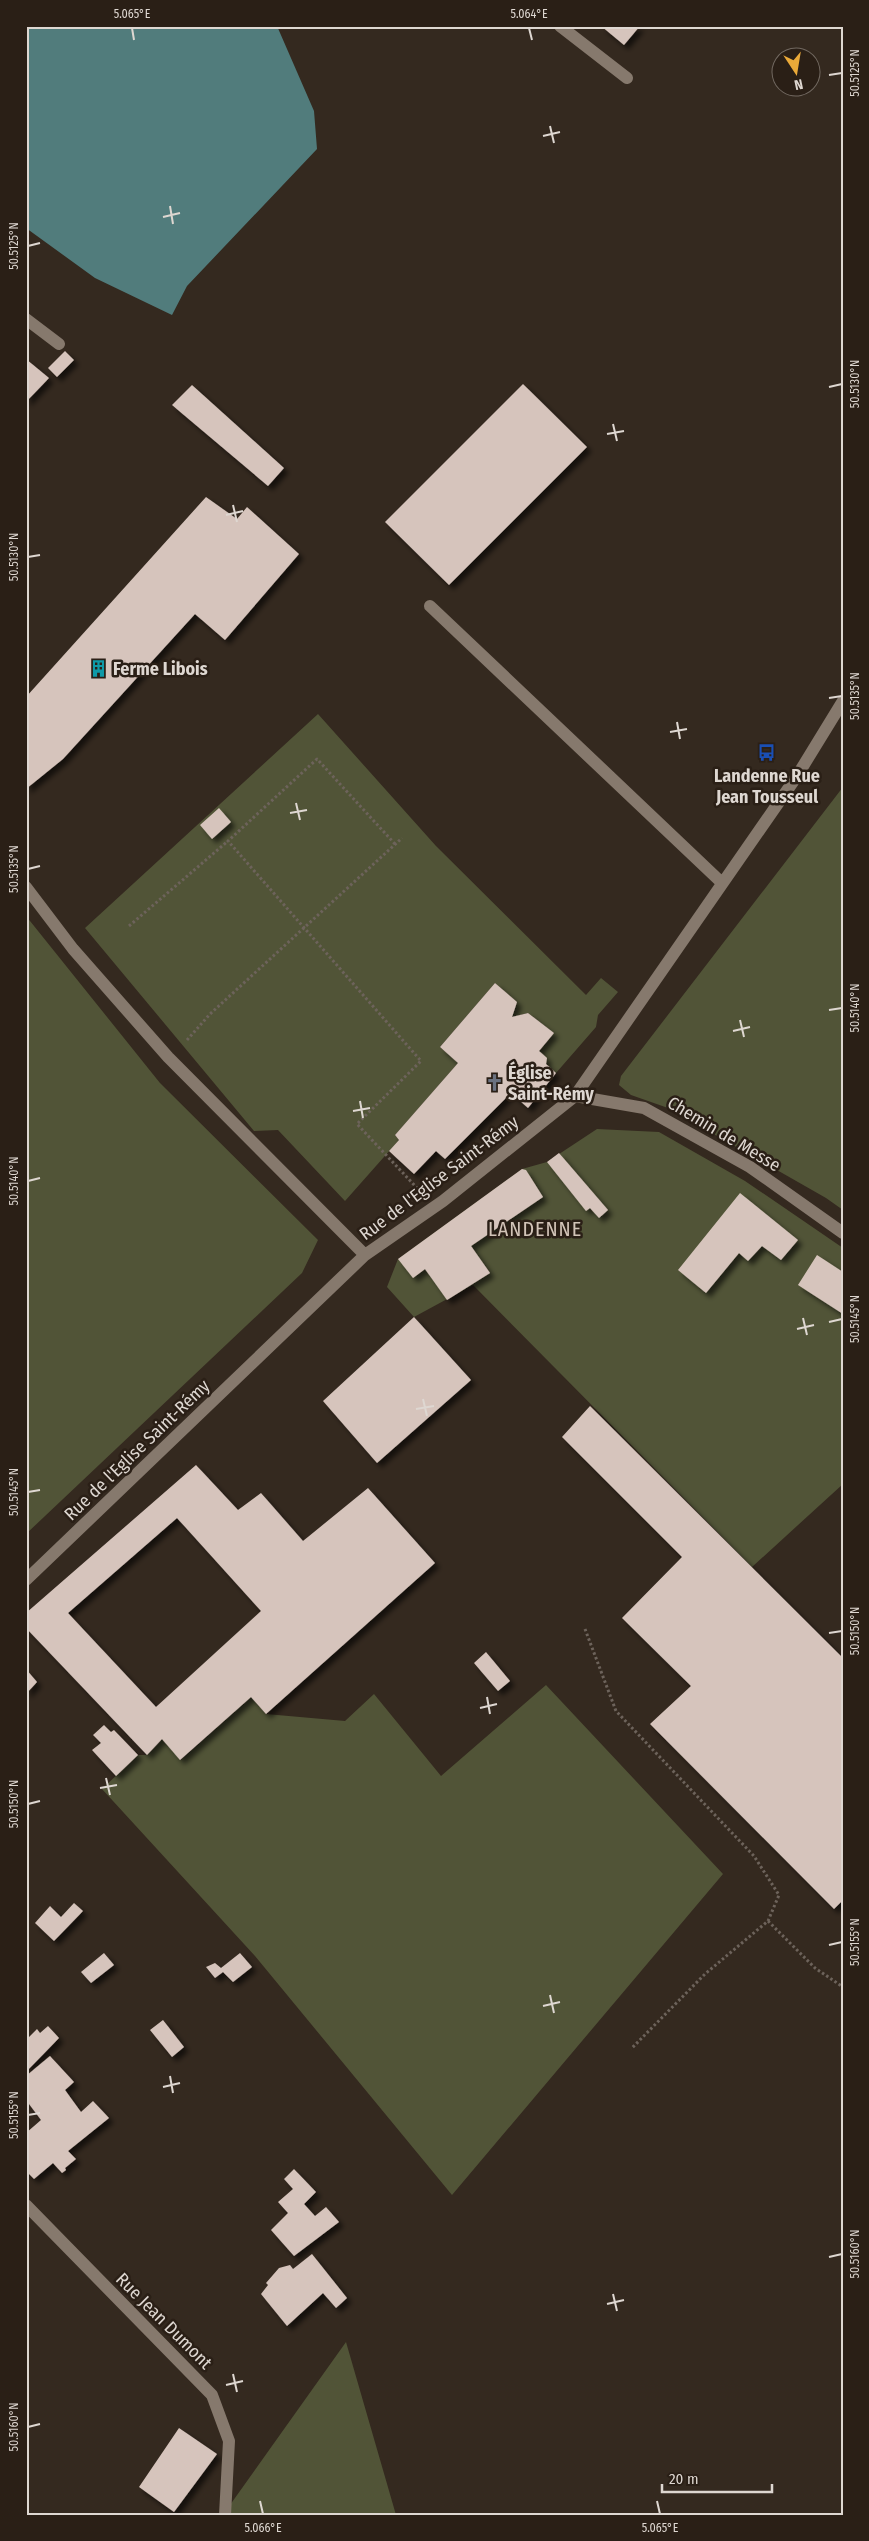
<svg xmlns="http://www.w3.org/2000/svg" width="869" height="2541" font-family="'Fira Sans Condensed',sans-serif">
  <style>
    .green { fill: #515437 }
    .water { fill: #517c7c }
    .building { fill: #d6c4bc; fill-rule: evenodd; filter: url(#shadow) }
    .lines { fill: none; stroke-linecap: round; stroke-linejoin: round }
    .path { stroke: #6d635b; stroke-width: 3; stroke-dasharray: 2.5 2.5; stroke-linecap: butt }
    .minor { stroke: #86796d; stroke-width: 12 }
    .ticks { fill: none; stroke: #ded7d1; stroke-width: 2 }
    .labels { text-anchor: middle; stroke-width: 5; stroke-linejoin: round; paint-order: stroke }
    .poi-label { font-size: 18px; font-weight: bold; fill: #ded7d1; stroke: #2a1f16; text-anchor: start }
    .street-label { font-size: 18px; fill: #ded7d1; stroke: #2a1f16 }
    .quarter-label { font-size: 20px; letter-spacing: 1px; fill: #d2c4b8; stroke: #2a1f16 }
    .neatline { fill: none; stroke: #ded7d1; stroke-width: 2 }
    .ticks-label { font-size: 12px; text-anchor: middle; fill: #ded7d1 }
  </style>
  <defs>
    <filter id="shadow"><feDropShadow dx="4.5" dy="4.5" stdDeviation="2.5" flood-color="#0009"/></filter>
  </defs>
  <rect width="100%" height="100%" fill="#34291f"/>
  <!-- green -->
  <path class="green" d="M 318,714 L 436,846 L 586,995 L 601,978 L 618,992 L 598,1015 L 596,1027 L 556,1073 L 546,1064 L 546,1058 L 539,1051 L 554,1033 L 528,1013 L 512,1017 L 517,1002 L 495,983 L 440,1047 L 458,1063 L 395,1135 L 399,1140 L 345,1201 L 278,1130 L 254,1131 L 85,928 Z
    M 843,787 L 843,1210 L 826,1198 L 668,1108 L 631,1095 L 619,1085 L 621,1076 Z
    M 26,916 L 160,1083 L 318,1240 L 302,1273 L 26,1534 Z
    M 597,1129 L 659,1132 L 745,1181 L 843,1248 L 843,1484 L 752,1567 L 473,1285 L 414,1317 L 387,1287 L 398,1259 L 522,1169 L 547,1162 Z
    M 546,1685 L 723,1874 L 452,2195 L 255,1956 L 102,1789 L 138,1755 L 147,1755 L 162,1739 L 181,1760 L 251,1697 L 266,1714 L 345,1721 L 374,1694 L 441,1776 Z
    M 346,2342 L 396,2515 L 223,2515 L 225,2512 Z"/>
  <!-- water -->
  <path class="water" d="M 26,26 L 277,26 L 314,111 L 317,149 L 187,286 L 172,315 L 95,278 L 26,228 Z"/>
  <!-- building -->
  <path class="building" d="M 601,26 L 640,26 L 624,45 Z
    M 65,351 L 74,360 L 57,377 L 48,368 Z
    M 26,359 L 49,378 L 26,402 Z
    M 523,384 L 587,447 L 449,585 L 385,522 Z
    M 192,385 L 284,468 L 268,486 L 172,405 Z
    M 206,497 L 237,519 L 247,507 L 299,554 L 225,640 L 195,614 L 63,759 L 26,789 L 26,697 Z
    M 219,808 L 231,822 L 212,839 L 200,825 Z
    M 495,983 L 517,1002 L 512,1017 L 528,1013 L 554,1033 L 539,1051 L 547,1058 L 546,1064 L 556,1073 L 528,1108 L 511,1093 L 445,1159 L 436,1151 L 414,1174 L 389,1151 L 399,1140 L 395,1135 L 458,1063 L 440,1047 Z
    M 559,1153 L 608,1210 L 599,1218 L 590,1208 L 586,1211 L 547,1162 Z
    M 522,1169 L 526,1170 L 543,1197 L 471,1246 L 490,1273 L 447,1300 L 425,1269 L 413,1278 L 398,1259 Z
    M 740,1193 L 798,1240 L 781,1260 L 762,1246 L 748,1261 L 739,1253 L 706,1293 L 678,1270 Z
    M 817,1255 L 843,1272 L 843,1314 L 798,1285 Z
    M 414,1317 L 471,1380 L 377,1463 L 323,1401 Z
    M 590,1406 L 843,1658 L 843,1900 L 834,1909 L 650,1724 L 691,1686 L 622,1618 L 682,1557 L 562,1437 Z
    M 196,1465 L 238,1510 L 261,1493 L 303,1541 L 368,1488 L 435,1563 L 266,1714 L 251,1697 L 180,1760 L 162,1739 L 147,1755 L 26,1628 L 26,1613 ZM 177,1518 L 261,1611 L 156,1707 L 68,1613 Z
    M 486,1652 L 510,1681 L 498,1691 L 474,1663 Z
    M 26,1669 L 37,1682 L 26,1694 Z
    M 104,1725 L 111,1732 L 114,1730 L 138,1755 L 116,1776 L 92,1750 L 101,1743 L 93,1735 Z
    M 74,1903 L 83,1911 L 54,1941 L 35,1923 L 50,1906 L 61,1917 Z
    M 104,1953 L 114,1965 L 91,1983 L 81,1972 Z
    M 240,1953 L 252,1967 L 233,1982 L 223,1972 L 215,1978 L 206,1967 L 215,1963 L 221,1968 Z
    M 163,2020 L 184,2047 L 172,2057 L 150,2030 Z
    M 48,2026 L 59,2038 L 26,2072 L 26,2040 L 37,2029 L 40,2033 Z
    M 50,2056 L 74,2082 L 65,2090 L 81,2112 L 93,2101 L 109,2118 L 68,2151 L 76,2159 L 65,2168 L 66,2170 L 62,2173 L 53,2163 L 34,2179 L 26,2171 L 26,2133 L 41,2120 L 26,2100 L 26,2076 Z
    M 294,2169 L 316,2192 L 304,2204 L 315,2216 L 326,2207 L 339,2222 L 294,2256 L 271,2230 L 288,2213 L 278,2202 L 293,2189 L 284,2179 Z
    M 312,2254 L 347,2298 L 336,2308 L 323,2293 L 287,2326 L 261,2294 L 268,2285 L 266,2283 L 279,2268 L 290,2265 L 293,2269 Z
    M 179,2428 L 217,2454 L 174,2512 L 139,2487 Z"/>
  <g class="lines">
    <!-- path -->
    <path class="path" d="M 395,844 L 317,759 L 228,841 L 421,1061 L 357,1124 L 417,1188
      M 129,926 L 228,841
      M 187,1040 L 210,1014 L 402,838
      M 585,1629 L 616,1711 L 754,1856 L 779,1895 L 768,1921 L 705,1974 L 631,2049
      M 768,1921 L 815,1968 L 843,1987"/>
    <!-- minor -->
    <path class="minor" d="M 560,26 L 627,78
      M 26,319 L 59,344
      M 430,606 L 721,882
      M 26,887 L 73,949 L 168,1057 L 365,1255
      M 575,1096 L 644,1108 L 750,1167 L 843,1233
      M 26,1580 L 365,1255 L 443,1201 L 575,1096 L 797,776 L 843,701
      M 26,2205 L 212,2395 L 229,2441 L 225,2515"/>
  </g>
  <!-- ticks -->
  <path class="ticks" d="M 132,28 L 134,40M 529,28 L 532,40M 829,75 L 842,73M 550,126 L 554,143M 543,136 L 560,132M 170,206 L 173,224M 163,217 L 180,213M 28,246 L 40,243M 829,387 L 842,384M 613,424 L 617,441M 607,434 L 624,431M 233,505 L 237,522M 226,515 L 243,511M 28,557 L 40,555M 829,698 L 842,696M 677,722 L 680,739M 670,732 L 687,729M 296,803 L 300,820M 290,813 L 307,810M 28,869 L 40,866M 829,1010 L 842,1008M 740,1020 L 744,1037M 733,1031 L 750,1027M 360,1101 L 363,1118M 353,1111 L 370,1108M 28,1181 L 40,1178M 803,1318 L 807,1335M 829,1322 L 842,1319M 797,1329 L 814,1325M 423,1399 L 427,1416M 416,1409 L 434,1406M 28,1492 L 40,1490M 829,1633 L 842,1631M 487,1697 L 490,1714M 480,1708 L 497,1704M 106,1778 L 110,1795M 100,1788 L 117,1785M 28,1804 L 40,1801M 829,1945 L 842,1942M 550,1995 L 554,2013M 543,2006 L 560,2002M 170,2076 L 173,2093M 163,2087 L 180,2083M 28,2115 L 40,2113M 829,2257 L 842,2254M 613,2294 L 617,2311M 607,2304 L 624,2300M 233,2374 L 237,2392M 226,2385 L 243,2381M 28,2427 L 40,2424M 260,2501 L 263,2514M 657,2501 L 660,2514"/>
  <!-- icons -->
  <defs>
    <symbol id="building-bare" viewBox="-9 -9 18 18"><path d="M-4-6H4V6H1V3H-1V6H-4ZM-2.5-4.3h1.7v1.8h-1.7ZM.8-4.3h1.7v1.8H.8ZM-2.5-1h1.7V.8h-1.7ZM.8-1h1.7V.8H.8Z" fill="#0f9aa8" stroke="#2a1f16" stroke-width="2.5" paint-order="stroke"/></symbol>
    <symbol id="bus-bare" viewBox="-9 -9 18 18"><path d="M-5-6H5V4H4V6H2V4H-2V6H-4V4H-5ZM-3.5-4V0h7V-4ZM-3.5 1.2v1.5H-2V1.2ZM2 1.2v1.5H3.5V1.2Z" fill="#1a4fb4" stroke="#2a1f16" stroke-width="2.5" paint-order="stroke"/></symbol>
    <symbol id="church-bare" viewBox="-9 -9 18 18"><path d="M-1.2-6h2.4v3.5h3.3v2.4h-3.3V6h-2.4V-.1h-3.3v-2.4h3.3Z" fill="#6b7280" stroke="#2a1f16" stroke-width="2.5" paint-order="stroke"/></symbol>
  </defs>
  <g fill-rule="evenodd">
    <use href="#building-bare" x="86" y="656" width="25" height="25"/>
    <use href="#bus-bare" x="754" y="740" width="25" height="25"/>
    <use href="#church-bare" x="482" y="1070" width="25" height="25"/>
  </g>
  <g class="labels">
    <!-- poi labels -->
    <g class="poi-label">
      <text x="113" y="675">Ferme Libois</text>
      <text x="767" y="782" text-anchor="middle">Landenne Rue<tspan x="767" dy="21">Jean Tousseul</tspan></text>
      <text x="508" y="1079">Église<tspan x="508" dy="21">Saint-Rémy</tspan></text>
    </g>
    <!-- street labels -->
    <g class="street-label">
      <text transform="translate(724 1134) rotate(31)" y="6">Chemin de Messe</text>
      <text transform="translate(439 1178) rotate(-37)" y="6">Rue de l'Eglise Saint-Rémy</text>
      <text transform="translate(137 1450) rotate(-44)" y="6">Rue de l'Eglise Saint-Rémy</text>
      <text transform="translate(164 2321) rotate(45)" y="6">Rue Jean Dumont</text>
    </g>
    <!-- quarter labels -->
    <g class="quarter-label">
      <text x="535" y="1236">LANDENNE</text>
    </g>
  </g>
  <!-- border -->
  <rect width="869" height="2541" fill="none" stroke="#2a1f16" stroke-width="55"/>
  <!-- north arrow -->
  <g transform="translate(796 72) rotate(168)"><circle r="24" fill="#2a1f16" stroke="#726961"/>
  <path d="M0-4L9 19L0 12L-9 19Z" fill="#ebaa39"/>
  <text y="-8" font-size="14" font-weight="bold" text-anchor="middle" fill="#ded7d1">N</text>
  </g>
  <!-- scale -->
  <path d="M662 2484v8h110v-8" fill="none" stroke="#ded7d1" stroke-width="2.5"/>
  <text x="669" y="2484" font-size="15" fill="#ded7d1" stroke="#2a1f16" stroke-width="4" paint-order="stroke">20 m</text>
  <rect x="28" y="28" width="814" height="2486" class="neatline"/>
  <g class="ticks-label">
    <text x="132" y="18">5.065°E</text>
    <text x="529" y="18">5.064°E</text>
    <text transform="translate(855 73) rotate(-90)" y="4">50.5125°N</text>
    <text transform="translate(14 246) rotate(-90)" y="4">50.5125°N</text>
    <text transform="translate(855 384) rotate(-90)" y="4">50.5130°N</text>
    <text transform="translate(14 557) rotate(-90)" y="4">50.5130°N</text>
    <text transform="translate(855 696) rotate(-90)" y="4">50.5135°N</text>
    <text transform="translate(14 869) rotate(-90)" y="4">50.5135°N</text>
    <text transform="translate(855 1008) rotate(-90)" y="4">50.5140°N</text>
    <text transform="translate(14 1181) rotate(-90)" y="4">50.5140°N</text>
    <text transform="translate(855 1319) rotate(-90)" y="4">50.5145°N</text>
    <text transform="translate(14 1492) rotate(-90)" y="4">50.5145°N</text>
    <text transform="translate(855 1631) rotate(-90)" y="4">50.5150°N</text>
    <text transform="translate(14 1804) rotate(-90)" y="4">50.5150°N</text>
    <text transform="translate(855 1942) rotate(-90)" y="4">50.5155°N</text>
    <text transform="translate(14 2115) rotate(-90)" y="4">50.5155°N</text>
    <text transform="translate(855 2254) rotate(-90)" y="4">50.5160°N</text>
    <text transform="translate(14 2427) rotate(-90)" y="4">50.5160°N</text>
    <text x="263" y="2532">5.066°E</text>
    <text x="660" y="2532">5.065°E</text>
  </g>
</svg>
